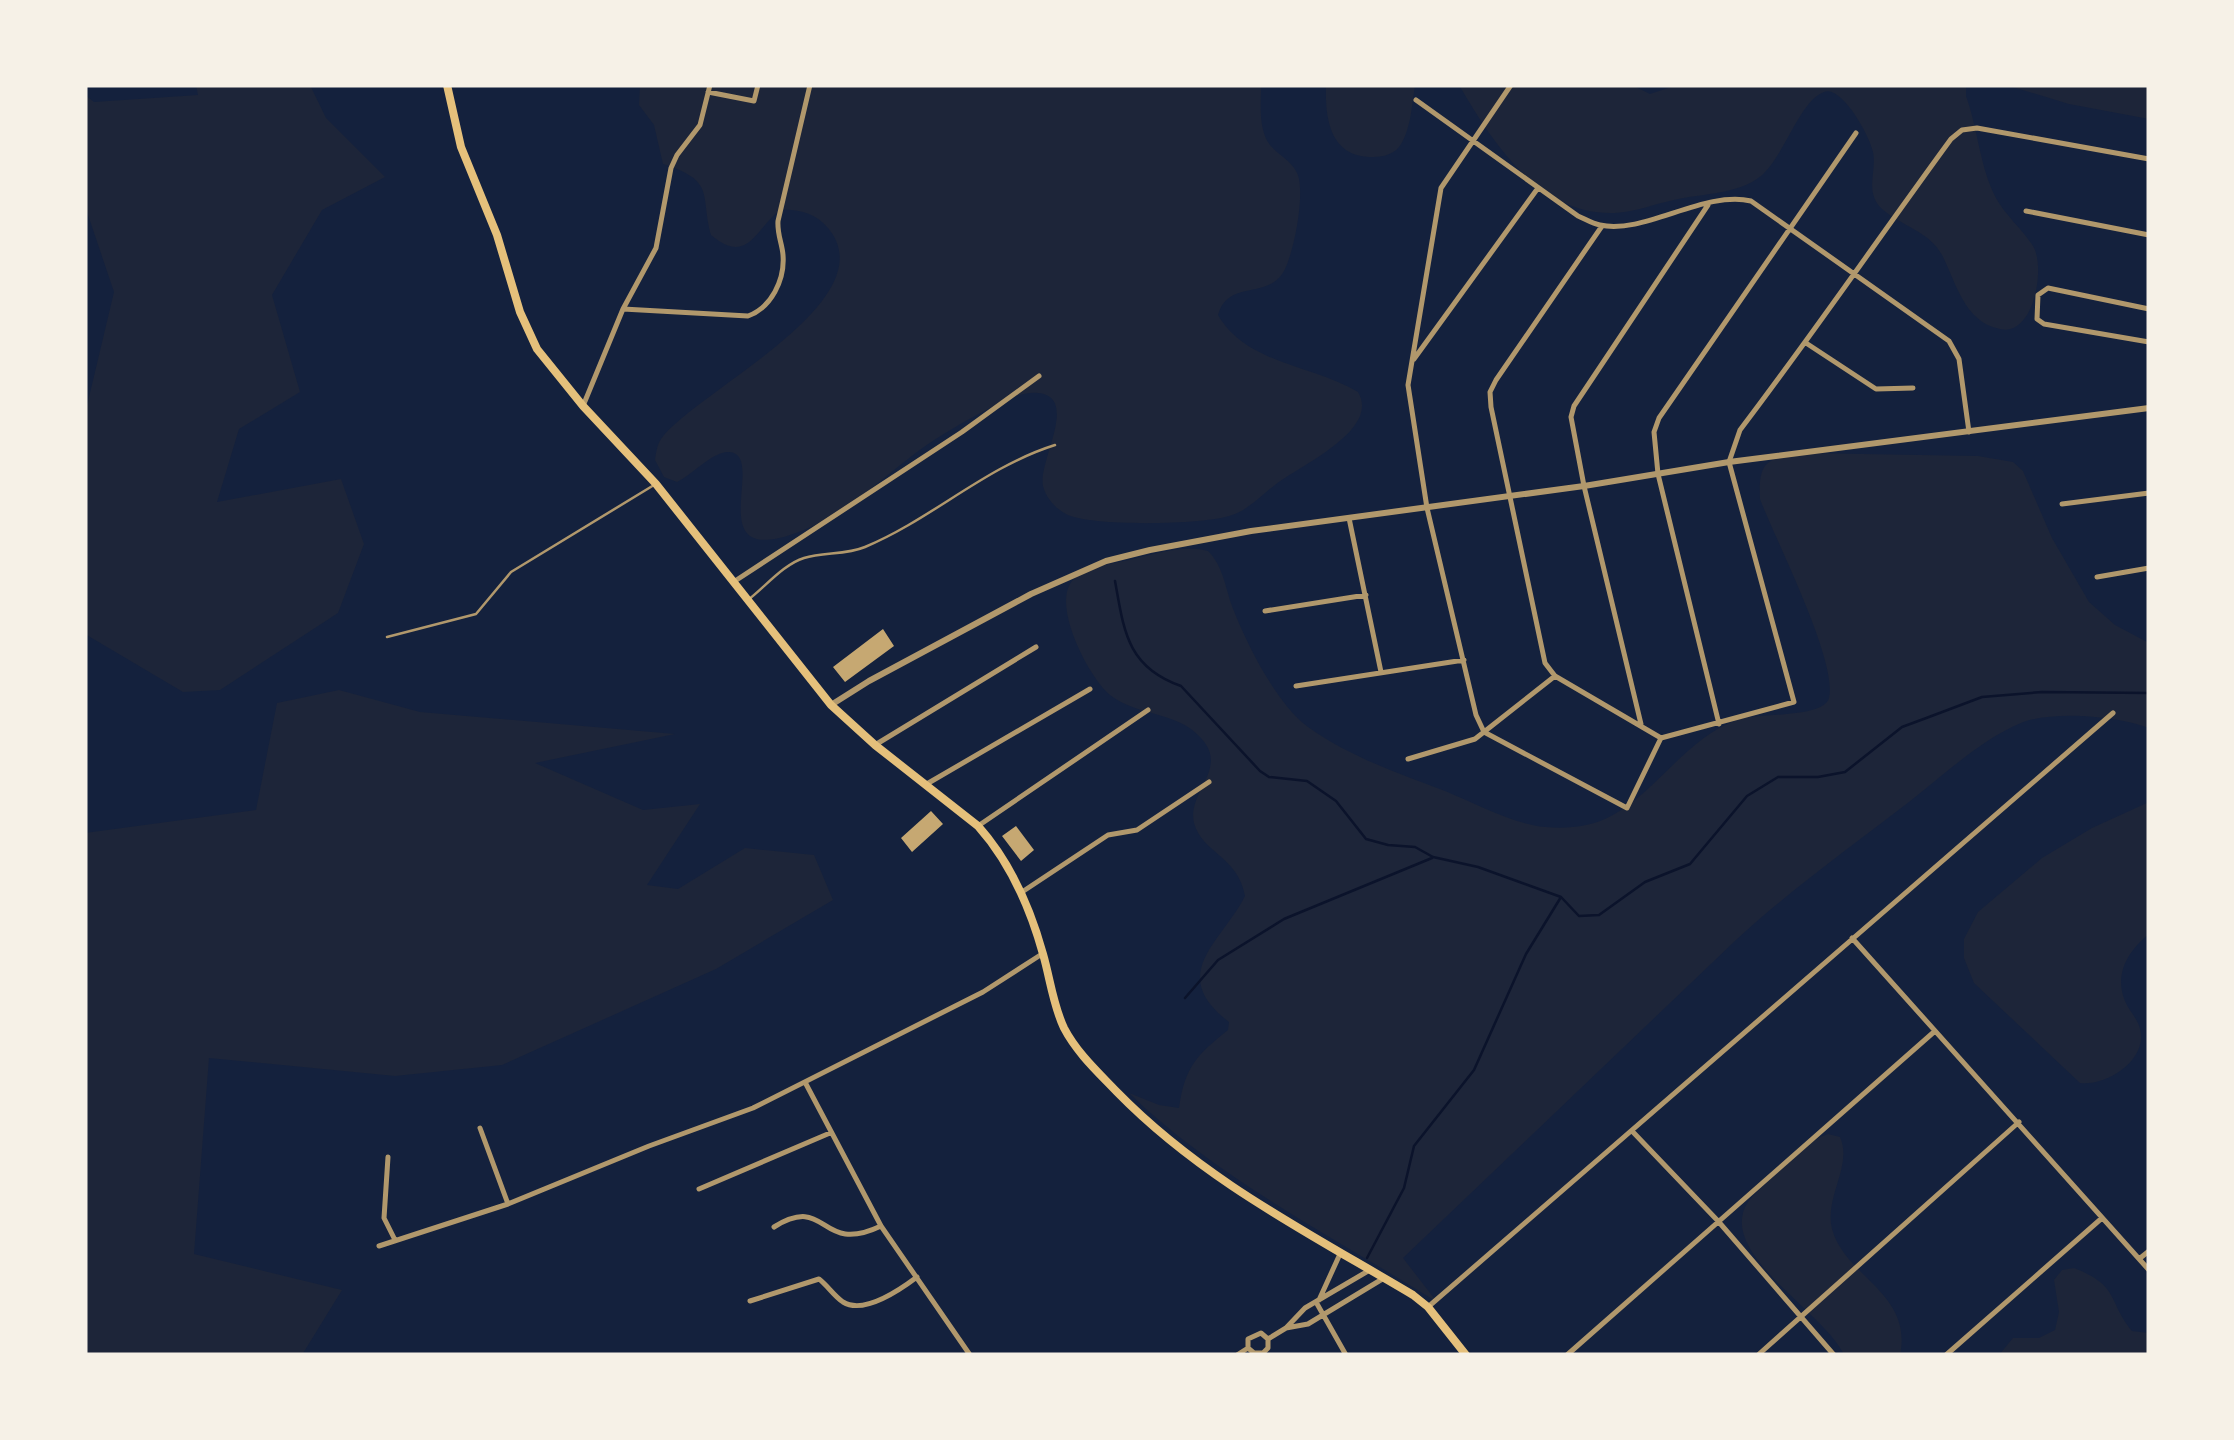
<svg xmlns="http://www.w3.org/2000/svg" width="2234" height="1440" font-family="Roboto,sans-serif">
  <style>
    .green { fill: #1d2539 }
    .lines { fill: none; stroke-linecap: round; stroke-linejoin: round }
    .stream { stroke: #0b132b; stroke-width: 2.5 }
    .building { fill: #c6a872 }
    .service { stroke: #b1986c; stroke-width: 2.5 }
    .minor { stroke: #b1986c; stroke-width: 5 }
    .tertiary { stroke: #b1986c; stroke-width: 6 }
    .secondary { stroke: #e5c07b; stroke-width: 8 }
  </style>
  <rect width="100%" height="100%" fill="#14213d"/>
  <!-- green -->
  <path class="green" d="M 196,85 L 310,85 L 326,118 L 385,177 L 322,210 L 272,295 L 300,392 L 239,429 L 217,502 L 341,479 L 364,544 L 338,613 L 220,690 L 183,692 L 85,634 L 85,414 L 114,292 L 85,206 L 85,95 L 94,102 L 198,95 Z
    M 640,85 L 1261,85 C 1261,104 1258,129 1270,145 C 1278,155 1292,161 1297,173 C 1306,191 1294,253 1284,271 C 1268,300 1228,279 1218,315 C 1246,364 1313,365 1358,392 C 1381,430 1299,466 1275,485 C 1262,495 1248,510 1232,515 C 1206,525 1090,527 1066,514 C 1055,508 1046,498 1043,486 C 1038,461 1080,397 1038,393 C 1021,391 1003,402 988,409 C 963,422 939,436 917,452 C 877,482 839,520 790,535 C 701,564 768,454 729,452 C 713,451 692,475 677,482 L 664,477 L 655,460 C 656,453 657,445 661,439 C 694,392 889,301 828,228 C 815,213 799,209 780,210 C 755,229 748,266 711,235 C 700,194 716,181 663,164 L 654,125 L 639,105 Z
    M 1326,85 L 1415,85 C 1412,104 1411,131 1399,147 C 1392,156 1380,157 1369,157 C 1329,155 1325,117 1326,85 Z
    M 1459,85 L 1632,85 L 1650,94 L 1677,85 L 1966,85 L 1966,96 C 1978,129 1980,168 1996,198 C 2006,216 2022,229 2033,246 C 2046,267 2034,337 2000,329 C 1964,322 1956,282 1942,255 C 1929,231 1901,226 1882,209 C 1864,192 1877,172 1873,152 C 1870,137 1842,85 1824,92 C 1800,100 1784,157 1761,176 C 1737,195 1703,193 1674,200 C 1654,204 1636,212 1615,213 C 1539,216 1493,143 1459,85 Z
    M 2006,85 L 2149,85 L 2149,119 L 2069,104 Z
    M 1804,453 L 1978,456 L 2013,462 L 2023,471 L 2052,538 L 2089,602 L 2115,625 L 2149,643 L 2149,728 C 2118,716 2053,710 2021,723 C 1980,740 1944,775 1909,802 C 1851,847 1790,890 1736,940 L 1403,1258 L 1437,1302 C 1335,1238 1214,1176 1129,1093 L 1159,1105 L 1179,1108 C 1185,1066 1197,1055 1228,1030 L 1229,1022 C 1166,974 1222,942 1245,896 C 1238,856 1202,853 1194,823 C 1187,794 1225,771 1205,743 C 1183,711 1137,717 1110,695 C 1089,678 1049,602 1074,579 C 1087,567 1108,564 1124,561 C 1150,556 1182,544 1208,551 C 1223,566 1225,586 1232,606 C 1246,643 1276,703 1308,727 C 1350,757 1398,773 1445,791 C 1477,804 1510,823 1545,827 C 1567,829 1591,827 1611,816 C 1658,791 1686,738 1737,720 C 1757,712 1823,719 1829,698 C 1838,661 1775,539 1760,499 C 1758,459 1768,459 1804,453 Z
    M 339,690 L 420,712 L 675,734 L 535,763 L 643,810 L 700,804 L 647,885 L 678,889 L 745,848 L 814,855 L 833,900 L 716,969 L 502,1065 L 395,1076 L 209,1058 L 194,1254 L 342,1290 L 302,1355 L 85,1355 L 85,833 L 256,810 L 277,703 Z
    M 2149,802 L 2149,934 C 2128,951 2114,974 2125,1001 C 2129,1011 2138,1019 2140,1029 C 2148,1060 2107,1086 2080,1083 L 1974,983 L 1964,958 L 1964,939 L 1978,912 L 2042,858 L 2092,828 Z
    M 1828,1134 L 1840,1137 C 1853,1166 1824,1197 1832,1229 C 1845,1277 1913,1293 1900,1355 L 1844,1355 C 1825,1314 1730,1261 1743,1213 C 1747,1198 1763,1187 1773,1177 C 1791,1161 1804,1142 1828,1134 Z
    M 2074,1268 C 2120,1286 2107,1300 2132,1331 L 2149,1333 L 2149,1355 L 1999,1355 L 2013,1338 L 2039,1338 L 2055,1330 L 2059,1312 L 2054,1280 L 2062,1270 Z"/>
  <g class="lines">
    <!-- stream -->
    <path class="stream" d="M 1115,581 C 1124,631 1127,667 1181,686 L 1260,771 L 1269,777 L 1307,781 L 1336,801 L 1366,839 L 1388,845 L 1415,847 L 1433,857 L 1478,867 L 1561,897 L 1579,916 L 1599,915 L 1645,882 L 1690,864 L 1747,796 L 1778,777 L 1818,777 L 1845,772 L 1902,727 L 1929,717 L 1982,697 L 2042,692 L 2149,693
      M 1185,998 L 1218,960 L 1284,919 L 1432,858
      M 1367,1258 L 1404,1188 L 1414,1146 L 1474,1070 L 1526,954 L 1561,897"/>
  </g>
  <!-- building -->
  <path class="building" d="M 883,629 L 894,646 L 845,682 L 833,667 Z
    M 931,811 L 943,824 L 912,852 L 901,838 Z
    M 1016,826 L 1034,850 L 1021,861 L 1002,836 Z"/>
  <g class="lines">
    <!-- service -->
    <path class="service" d="M 748,600 C 765,587 784,564 804,558 C 823,552 846,555 865,547 C 932,519 985,467 1055,445
      M 387,637 L 476,614 L 511,572 L 654,485"/>
    <!-- minor -->
    <path class="minor" d="M 708,92 L 754,101 L 758,85
      M 1416,100 L 1578,216 C 1585,219 1593,224 1600,225 C 1644,235 1704,190 1751,201 L 1949,341 L 1959,359 L 1969,432
      M 2026,211 L 2149,235
      M 1602,226 L 1496,380 L 1490,392 L 1491,407 L 1545,663 L 1555,676 L 1661,738
      M 623,309 L 748,316 C 771,308 785,280 783,255 C 782,243 777,234 778,221 L 810,85
      M 2149,309 L 2048,288 L 2038,295 L 2037,319 L 2044,324 L 2149,342
      M 1806,343 L 1876,389 L 1913,388
      M 1414,359 L 1538,188
      M 583,406 L 623,309 L 656,248 L 671,168 L 677,155 L 700,125 L 710,85
      M 2062,504 L 2149,493
      M 1349,518 L 1381,672
      M 2097,577 L 2149,568
      M 735,581 L 962,432 L 1039,376
      M 1265,611 L 1366,595
      M 1296,686 L 1464,660
      M 1641,724 L 1584,486 L 1571,417 L 1574,406 L 1708,205
      M 1719,724 L 1658,474 L 1654,432 L 1659,418 L 1856,133
      M 1484,732 L 1476,715 L 1427,508 L 1408,385 L 1441,188 L 1511,85
      M 1484,732 L 1627,808 L 1661,738
      M 1661,738 L 1794,702 L 1729,462 L 1740,430 C 1813,334 1880,236 1951,139 L 1962,130 L 1977,128 L 2149,159
      M 875,745 L 1036,647
      M 1408,759 L 1475,739 L 1555,676
      M 925,785 L 1090,689
      M 978,826 L 1148,710
      M 1022,892 L 1108,835 L 1137,830 L 1209,782
      M 1852,938 L 2149,1270
      M 806,1084 L 881,1226 L 970,1355
      M 480,1128 L 508,1204
      M 1632,1131 L 1718,1221 L 1834,1355
      M 388,1157 L 384,1218 L 395,1240
      M 699,1189 L 830,1133
      M 774,1227 C 829,1193 818,1256 881,1226
      M 379,1246 L 508,1204 L 649,1146 L 753,1108 L 983,992 L 1042,954
      M 2139,1259 L 2149,1251
      M 1319,1300 L 1340,1254
      M 750,1301 L 819,1279 C 828,1286 834,1296 843,1302 C 864,1315 901,1289 917,1277
      M 1316,1302 L 1346,1355
      M 1428,1307 L 2113,713
      M 1286,1328 L 1308,1324 L 1384,1278
      M 1268,1339 L 1286,1328 L 1305,1308 L 1368,1271
      M 1237,1355 L 1248,1348 L 1248,1339 L 1261,1333 L 1268,1339 L 1268,1348 L 1263,1353 L 1254,1353 L 1248,1348
      M 1567,1355 L 1935,1031
      M 1758,1355 L 2019,1122
      M 1946,1355 L 2102,1218"/>
    <!-- tertiary -->
    <path class="tertiary" d="M 831,705 L 869,681 L 1031,594 L 1106,561 L 1150,550 L 1251,531 L 1584,486 L 1729,462 L 2149,408"/>
    <!-- secondary -->
    <path class="secondary" d="M 447,85 L 461,147 L 497,235 L 520,312 L 537,349 L 583,406 L 656,484 L 831,705 L 875,745 L 978,826 C 1011,863 1030,907 1043,954 C 1050,978 1053,1005 1064,1028 C 1077,1053 1098,1072 1117,1092 C 1203,1180 1309,1233 1413,1295 L 1428,1307 L 1466,1355"/>
  </g>
  <!-- border -->
  <rect width="2234" height="1440" fill="none" stroke="#f6f1e7" stroke-width="175"/>
</svg>
